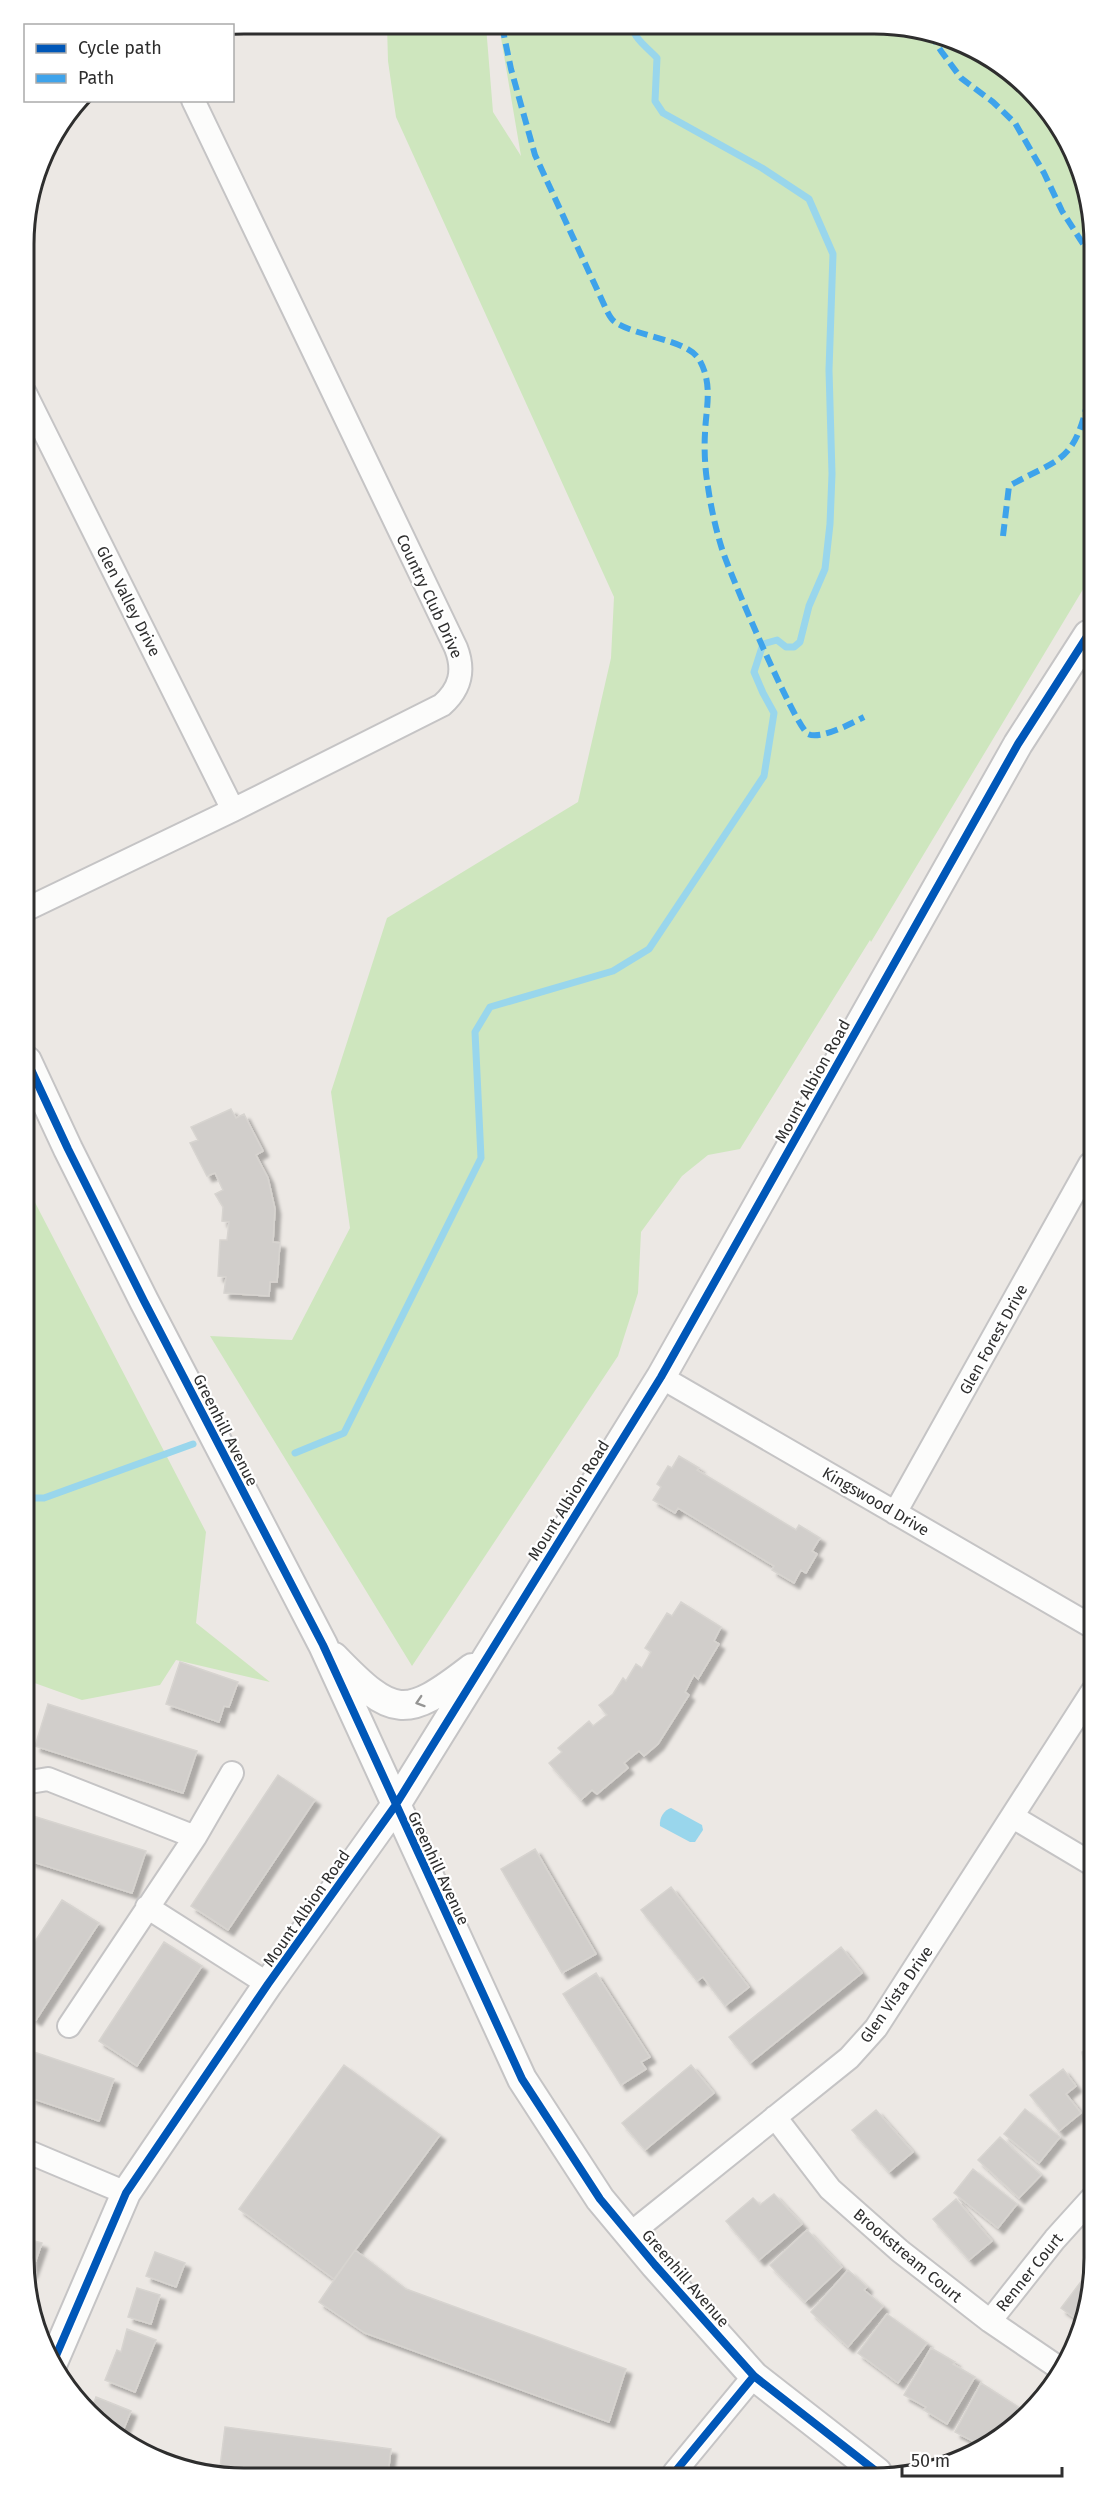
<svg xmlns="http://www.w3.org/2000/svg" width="1118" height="2503" font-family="'Fira Sans',sans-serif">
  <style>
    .green { fill: #cee6be }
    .water { fill: #99d6ec }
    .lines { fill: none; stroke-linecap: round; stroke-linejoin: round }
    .stream { stroke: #99d6ec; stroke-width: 7 }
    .building { fill: #d1cecb; stroke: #d7d4d0; stroke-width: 1.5; filter: url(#shadow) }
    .minor-casing { stroke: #c5c4c5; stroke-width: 26 }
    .tertiary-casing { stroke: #c5c4c5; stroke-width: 32 }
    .minor { stroke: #fcfcfb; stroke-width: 22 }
    .tertiary { stroke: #fcfcfb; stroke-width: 28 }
    .quiet { stroke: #3ea3eb; stroke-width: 6; stroke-dasharray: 12 6; stroke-linecap: butt }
    .cycleway-casing { stroke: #fff; stroke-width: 11 }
    .cycleway { stroke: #0057b8; stroke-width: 8 }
    .oneway { stroke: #959594 }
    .labels { text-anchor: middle; stroke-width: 4.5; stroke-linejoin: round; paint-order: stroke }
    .street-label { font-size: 16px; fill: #2e2e2e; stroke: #fff }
    .rim { fill: none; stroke: #2e2e2e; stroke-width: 3 }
  </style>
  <defs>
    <filter id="shadow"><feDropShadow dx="5.5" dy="5.5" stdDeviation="1.5" flood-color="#0004"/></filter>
  </defs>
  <rect width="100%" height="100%" fill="#ece8e4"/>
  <!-- green -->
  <path class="green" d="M 387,25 L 486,26 L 493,112 L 521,156 L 499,26 L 916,28 L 971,47 L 1019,79 L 1064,134 L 1086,187 L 1088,581 L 871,942 L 870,940 L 740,1149 L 708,1155 L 682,1176 L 641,1232 L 638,1293 L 618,1356 L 412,1666 L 210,1336 L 292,1340 L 350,1228 L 331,1092 L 387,918 L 578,802 L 611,658 L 614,597 L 396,117 L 388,61 Z
    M 28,1189 L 206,1532 L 196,1623 L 270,1682 L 176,1660 L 160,1685 L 82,1700 L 29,1681 Z"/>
  <!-- water -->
  <path class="water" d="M 671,1808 L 702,1825 L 703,1830 L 695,1842 L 690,1842 L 660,1826 C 659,1818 664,1810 671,1808 Z"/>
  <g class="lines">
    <!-- stream -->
    <path class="stream" d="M 295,1453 L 344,1433 L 481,1158 L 475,1032 L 490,1007 L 613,971 L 649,949 L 764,776 L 774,713 L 763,693 L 754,672 L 763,644 L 777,640 L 786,647 L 794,647 L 800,642 L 809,606 L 825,569 L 830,524 L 832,474 L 829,370 L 833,254 L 809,199 L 762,168 L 663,113 L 655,101 L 657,58 C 649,49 634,39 632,26
      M 29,1498 L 44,1498 L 193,1444"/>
  </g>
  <!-- building -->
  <path class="building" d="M 231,1109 L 236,1118 L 244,1114 L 263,1151 L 256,1155 L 268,1178 L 275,1209 L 273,1242 L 280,1243 L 277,1282 L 270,1282 L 269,1296 L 224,1293 L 226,1277 L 218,1276 L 220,1240 L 227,1240 L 229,1222 L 222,1221 L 223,1207 L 215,1194 L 223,1190 L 215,1173 L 207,1176 L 190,1143 L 198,1140 L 191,1127 Z
    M 679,1456 L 699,1468 L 697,1470 L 796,1530 L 799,1525 L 820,1538 L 812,1551 L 817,1554 L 806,1573 L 801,1570 L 794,1583 L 772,1570 L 774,1566 L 678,1508 L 675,1513 L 653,1500 L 661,1487 L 657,1484 L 668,1466 L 672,1468 Z
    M 681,1602 L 721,1627 L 714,1641 L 719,1644 L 698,1679 L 694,1675 L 685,1692 L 689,1695 L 658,1744 L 644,1756 L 639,1751 L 624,1763 L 628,1768 L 597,1794 L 592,1790 L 581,1800 L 549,1763 L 562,1752 L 558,1748 L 589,1721 L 593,1726 L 607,1715 L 599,1705 L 613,1694 L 623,1678 L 626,1681 L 636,1664 L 642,1668 L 651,1652 L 645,1648 L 667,1613 L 672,1616 Z
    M 180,1662 L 238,1682 L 229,1707 L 224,1706 L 219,1722 L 166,1704 Z
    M 48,1704 L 197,1751 L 183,1793 L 35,1746 Z
    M 278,1775 L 315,1800 L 228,1930 L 191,1906 Z
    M 30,1815 L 146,1851 L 132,1893 L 30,1861 Z
    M 535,1849 L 596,1954 L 562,1973 L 501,1869 Z
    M 671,1887 L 749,1987 L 725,2006 L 703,1977 L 697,1981 L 641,1910 Z
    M 62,1900 L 99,1923 L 36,2020 L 31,2017 L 30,1949 Z
    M 164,1942 L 202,1966 L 137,2066 L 99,2041 Z
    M 841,1947 L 862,1973 L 750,2063 L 729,2037 Z
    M 596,1973 L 650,2057 L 641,2062 L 646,2069 L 621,2085 L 563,1994 Z
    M 1093,2050 L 1093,2106 L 1091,2106 L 1082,2052 Z
    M 31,2051 L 114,2079 L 99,2121 L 31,2098 Z
    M 344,2065 L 440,2135 L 334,2279 L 239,2209 Z
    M 691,2065 L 714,2093 L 645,2150 L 622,2123 Z
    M 1063,2069 L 1076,2086 L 1066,2094 L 1081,2113 L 1059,2131 L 1030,2095 Z
    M 1025,2109 L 1060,2137 L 1039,2163 L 1004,2134 Z
    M 876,2110 L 913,2152 L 889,2172 L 852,2130 Z
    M 1000,2137 L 1041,2175 L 1019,2198 L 978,2160 Z
    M 973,2169 L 1017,2204 L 998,2228 L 954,2193 Z
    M 774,2194 L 802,2224 L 759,2260 L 726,2221 L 753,2198 L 760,2205 Z
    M 956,2199 L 992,2241 L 969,2260 L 933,2219 Z
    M 807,2230 L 842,2267 L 805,2302 L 770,2265 Z
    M 31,2240 L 42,2243 L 31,2274 Z
    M 355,2250 L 406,2289 L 626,2369 L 609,2422 L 365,2333 L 319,2302 Z
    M 155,2252 L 185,2263 L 176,2287 L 146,2276 Z
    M 848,2270 L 867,2287 L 864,2290 L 883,2306 L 848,2347 L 811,2312 Z
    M 1086,2275 L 1092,2279 L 1082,2323 L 1061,2308 Z
    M 137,2288 L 160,2295 L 151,2324 L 128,2317 Z
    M 887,2314 L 927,2343 L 898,2383 L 858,2353 Z
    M 127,2329 L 156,2340 L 135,2392 L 105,2380 L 117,2350 L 121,2352 Z
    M 931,2348 L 955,2362 L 953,2364 L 975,2377 L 947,2424 L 924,2410 L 926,2407 L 904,2395 Z
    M 981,2383 L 1023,2410 L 1016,2423 L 996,2442 L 984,2447 L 955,2432 Z
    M 96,2397 L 131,2411 L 120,2438 L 99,2424 L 90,2413 Z
    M 225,2427 L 391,2449 L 388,2474 L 219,2475 Z"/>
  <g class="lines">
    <defs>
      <path id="minor" d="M 25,393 L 233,810
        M 27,909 L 233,810 L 442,705 C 460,689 465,671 456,648 L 193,100
        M 661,1377 L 1091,1626
        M 895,1513 L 1090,1164
        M 30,1782 L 48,1779 L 195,1837
        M 1013,1817 L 1092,1864
        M 147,1907 L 268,1984
        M 69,2026 L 195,1837 L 232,1773
        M 775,2117 L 830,2189 L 900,2251 L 990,2321 L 1062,2370
        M 31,2153 L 126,2193
        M 630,2234 L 849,2058 L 876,2028 L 1092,1692
        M 990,2321 L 1055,2239 L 1093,2197
        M 674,2473 L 754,2376"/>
      <path id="tertiary" d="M 27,1061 L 68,1149 L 144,1301 L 323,1645 L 522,2079 L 600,2199 L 655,2265 L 754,2376 L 877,2472
        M 334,1657 C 393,1718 405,1720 472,1668
        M 52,2365 L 126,2193 L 268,1984 L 395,1806 L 661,1377 L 1018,744 L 1088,635"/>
    </defs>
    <!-- minor casing -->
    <use href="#minor" class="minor-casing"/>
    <!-- tertiary casing -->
    <use href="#tertiary" class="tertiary-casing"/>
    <!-- minor -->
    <use href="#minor" class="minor"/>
    <!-- tertiary -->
    <use href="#tertiary" class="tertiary"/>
    <!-- quiet -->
    <path class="quiet" d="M 502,26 L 511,69 L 535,155 L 607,311 C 609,315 612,320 615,322 C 636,337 689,339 700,361 C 713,385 706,408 705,433 C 704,450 705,470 708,487 C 711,508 716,530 722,549 C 729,572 795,726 808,734 C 821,740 852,723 864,717
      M 930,33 L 941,51 L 961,78 L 993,102 L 1015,123 L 1044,173 L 1062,211 L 1087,250
      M 1003,536 L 1009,486 C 1057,459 1073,464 1087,405"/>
    <defs>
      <path id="cycleway" d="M 27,1061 L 68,1149 L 144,1301 L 323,1645 L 522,2079 L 600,2199 L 655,2265 L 754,2376 L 877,2472
        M 52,2365 L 126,2193 L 268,1984 L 395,1806 L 661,1377 L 1018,744 L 1088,635
        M 674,2473 L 754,2376"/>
    </defs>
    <!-- cycleway casing -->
    <use href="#cycleway" class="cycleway-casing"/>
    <!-- cycleway -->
    <use href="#cycleway" class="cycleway"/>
  </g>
  <!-- one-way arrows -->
  <defs><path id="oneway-chevron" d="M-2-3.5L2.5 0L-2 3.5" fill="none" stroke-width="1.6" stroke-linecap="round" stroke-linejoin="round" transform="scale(1.5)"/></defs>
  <use class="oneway" href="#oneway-chevron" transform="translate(420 1702) rotate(162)"/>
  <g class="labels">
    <!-- street labels -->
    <g class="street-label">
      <text transform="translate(430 596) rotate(65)" y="6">Country Club Drive</text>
      <text transform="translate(129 601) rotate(63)" y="6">Glen Valley Drive</text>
      <text transform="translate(812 1081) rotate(-61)" y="6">Mount Albion Road</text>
      <text transform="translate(993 1339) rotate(-61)" y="6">Glen Forest Drive</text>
      <text transform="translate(226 1430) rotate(63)" y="6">Greenhill Avenue</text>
      <text transform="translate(568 1500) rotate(-58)" y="6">Mount Albion Road</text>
      <text transform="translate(876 1501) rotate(30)" y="6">Kingswood Drive</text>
      <text transform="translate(439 1868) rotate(65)" y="6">Greenhill Avenue</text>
      <text transform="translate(306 1908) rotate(-55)" y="6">Mount Albion Road</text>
      <text transform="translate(896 1994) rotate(-55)" y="6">Glen Vista Drive</text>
      <text transform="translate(908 2255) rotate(40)" y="6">Brookstream Court</text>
      <text transform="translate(1029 2272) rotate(-51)" y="6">Renner Court</text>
      <text transform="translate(686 2278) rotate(49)" y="6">Greenhill Avenue</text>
    </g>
  </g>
  <!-- crop -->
  <path d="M0 0H1118V2503H0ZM244 34H874A210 210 0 0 1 1084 244V2258A210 210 0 0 1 874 2468H244A210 210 0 0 1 34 2258V244A210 210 0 0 1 244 34Z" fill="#fff" fill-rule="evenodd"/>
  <path class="rim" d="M244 34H874A210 210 0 0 1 1084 244V2258A210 210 0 0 1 874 2468H244A210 210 0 0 1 34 2258V244A210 210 0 0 1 244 34Z"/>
  <!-- legend -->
  <rect x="24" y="24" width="210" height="78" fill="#ffffff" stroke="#ababab" stroke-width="1.5"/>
  <rect x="36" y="44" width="30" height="9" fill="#0057b8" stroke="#ababab" stroke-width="1.5"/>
  <text x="78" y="54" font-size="18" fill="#2e2e2e">Cycle path</text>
  <rect x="36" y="74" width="30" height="9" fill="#3ea3eb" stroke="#ababab" stroke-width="1.5"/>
  <text x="78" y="84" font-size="18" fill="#2e2e2e">Path</text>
  <!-- scale -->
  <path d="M902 2467v9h160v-9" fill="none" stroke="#2e2e2e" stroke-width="3"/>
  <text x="911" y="2467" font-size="18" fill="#2e2e2e" stroke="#ffffff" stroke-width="4.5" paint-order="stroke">50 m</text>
</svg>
